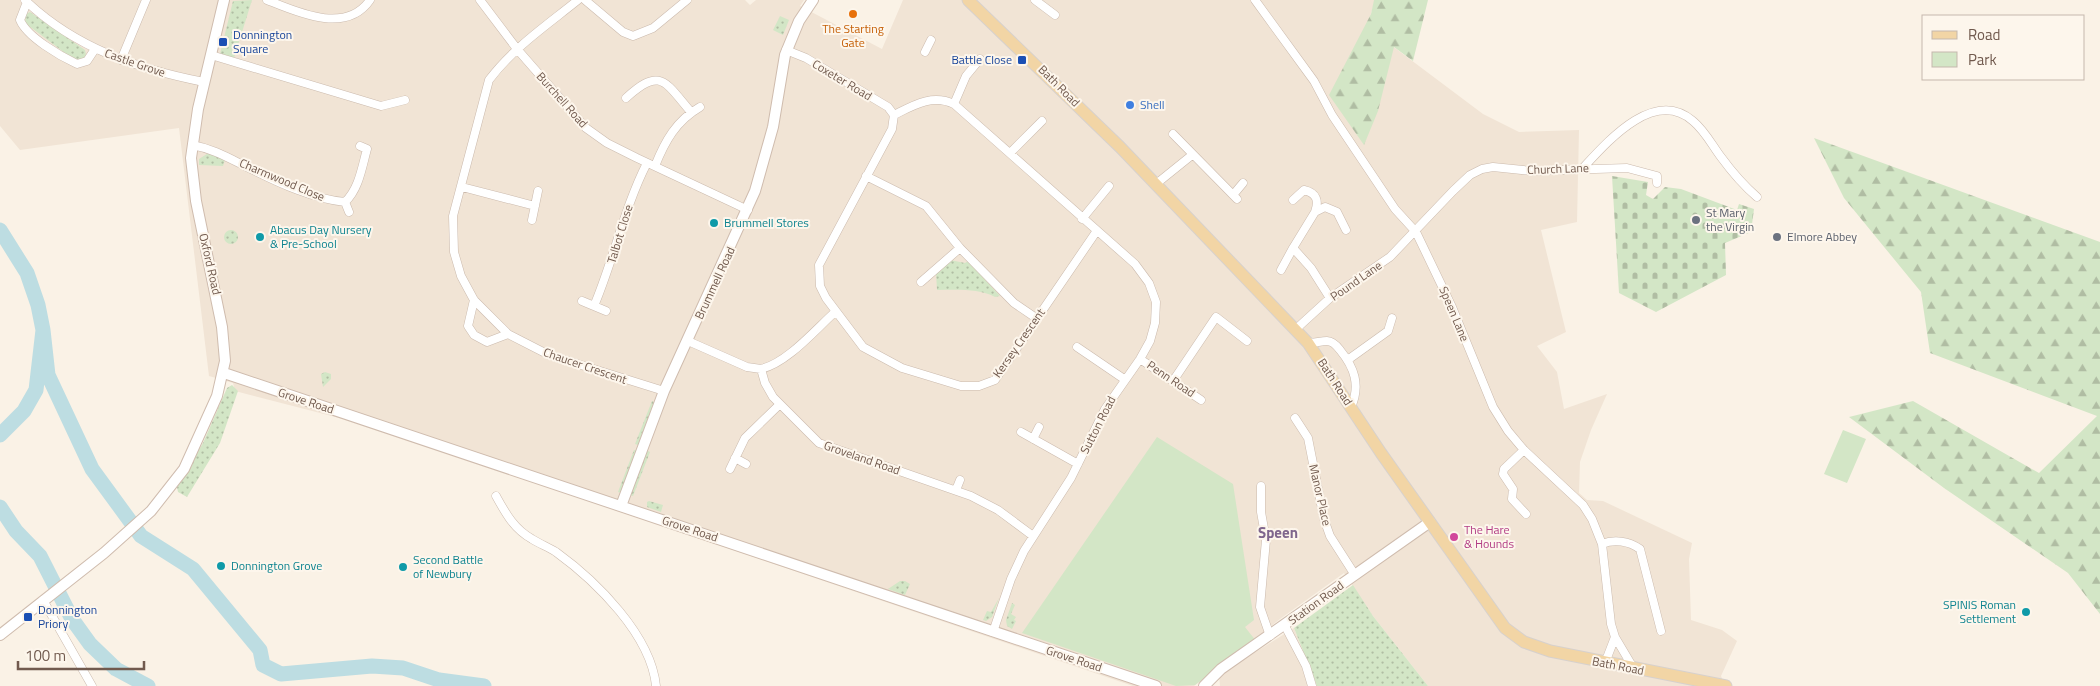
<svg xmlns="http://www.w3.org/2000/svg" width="2100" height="686" font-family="'Titillium Web',sans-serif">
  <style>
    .residential { fill: #f1e4d5 }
    .grass { fill: url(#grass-dots) }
    .forest { fill: url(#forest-firs) }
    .cemetery { fill: url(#cemetery-stones) }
    .park { fill: #d3e6c6 }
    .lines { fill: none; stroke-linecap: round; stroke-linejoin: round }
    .river { stroke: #bddde2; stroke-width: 15 }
    .street-casing { stroke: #cbbaad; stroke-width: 9 }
    .secondary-casing { stroke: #cfbcae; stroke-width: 12 }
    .primary-casing { stroke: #d7d1cd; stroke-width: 13 }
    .street { stroke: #fff; stroke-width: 8 }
    .secondary { stroke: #fff; stroke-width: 10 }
    .primary { stroke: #f2d5a5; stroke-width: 11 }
    .food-dot { fill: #e8710a; stroke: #fdf6ec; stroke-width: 2 }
    .transit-dot { fill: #1a4fb4; stroke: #fdf6ec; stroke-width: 2 }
    .shop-dot { fill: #3f7fe0; stroke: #fdf6ec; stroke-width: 2 }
    .worship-dot { fill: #6b7280; stroke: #fdf6ec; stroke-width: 2 }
    .culture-dot { fill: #0f9aa8; stroke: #fdf6ec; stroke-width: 2 }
    .hotel-dot { fill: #d1479c; stroke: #fdf6ec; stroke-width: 2 }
    .labels { text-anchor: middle; stroke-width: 4; stroke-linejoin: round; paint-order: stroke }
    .food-label { font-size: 12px; fill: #c56008; stroke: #fdf6ec }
    .transit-label { font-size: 12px; fill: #164399; stroke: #fdf6ec; text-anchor: start }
    .street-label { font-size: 12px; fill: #715a4e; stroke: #fdf6ec }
    .shop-label { font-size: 12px; fill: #366cbe; stroke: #fdf6ec; text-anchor: start }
    .worship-label { font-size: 12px; fill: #5b616d; stroke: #fdf6ec; text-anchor: start }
    .culture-label { font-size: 12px; fill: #0d838f; stroke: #fdf6ec; text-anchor: start }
    .hotel-label { font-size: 12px; fill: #b23c85; stroke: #fdf6ec; text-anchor: start }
    .quarter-label { font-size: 15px; font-weight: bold; fill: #7f668d; stroke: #fdf6ec }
  </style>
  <defs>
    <pattern id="grass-dots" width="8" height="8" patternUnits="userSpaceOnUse" patternTransform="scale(1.25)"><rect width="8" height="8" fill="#d3e6c6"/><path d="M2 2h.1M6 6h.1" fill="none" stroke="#b0bda3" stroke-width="1.8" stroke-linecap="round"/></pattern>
    <pattern id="forest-firs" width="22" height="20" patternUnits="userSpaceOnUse" patternTransform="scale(1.25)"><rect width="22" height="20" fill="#d3e6c6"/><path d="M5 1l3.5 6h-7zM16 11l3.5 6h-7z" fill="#b0bda3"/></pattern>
    <pattern id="cemetery-stones" width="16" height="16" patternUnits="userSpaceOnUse" patternTransform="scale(1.25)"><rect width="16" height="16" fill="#d3e6c6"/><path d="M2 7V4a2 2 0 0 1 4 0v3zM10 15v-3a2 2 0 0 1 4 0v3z" fill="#b0bda3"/></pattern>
  </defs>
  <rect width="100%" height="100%" fill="#faf2e6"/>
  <!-- residential -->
  <path class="residential" d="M 0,0 L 745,0 L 750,5 L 756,0 L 804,0 L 800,6 L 882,49 L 903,0 L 1375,0 L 1367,27 L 1483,114 L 1519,132 L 1579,130 L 1577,222 L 1541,230 L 1566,332 L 1537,346 L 1557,372 L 1564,409 L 1607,394 L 1591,430 L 1580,462 L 1579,493 L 1587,500 L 1603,501 L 1692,543 L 1689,559 L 1691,620 L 1722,630 L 1737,641 L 1721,676 L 1725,686 L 1428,686 L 1373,616 L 1344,573 L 1280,619 L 1194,686 L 1133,686 L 359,423 L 235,391 L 233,383 L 209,376 L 179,128 L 20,150 L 0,126 Z
    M 1294,628 L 1317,686 L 1220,686 L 1219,675 Z"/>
  <!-- grass -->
  <path class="grass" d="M 252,0 L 234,58 L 220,54 L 233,1 Z
    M 30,12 L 85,50 L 86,55 L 83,59 L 73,59 L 25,23 L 26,14 Z
    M 780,16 L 789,20 L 783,35 L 773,30 Z
    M 210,152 L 225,160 L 223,166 L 199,165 L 199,159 Z
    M224 237a7 7 0 1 1 14 0a7 7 0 1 1-14 0Z
    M 950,260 L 965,263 L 968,261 L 1000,296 L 995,297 C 978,288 956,290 937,290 L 936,273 Z
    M 325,372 L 331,374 L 331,379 L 323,387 L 321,374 Z
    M 232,385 L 238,391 L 220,443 L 187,497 L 178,492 L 177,487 L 203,443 L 227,388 Z
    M 652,401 L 654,402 L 638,445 L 635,444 Z
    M 634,450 L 638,451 L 622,493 L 618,492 Z
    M 646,450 L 650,452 L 633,496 L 630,495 Z
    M 649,501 L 663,505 L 661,512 L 647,507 L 647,502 Z
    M 900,581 L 905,581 L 910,584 L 905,595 L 888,589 Z
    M 1353,585 L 1373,616 L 1428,686 L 1317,686 L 1294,628 Z
    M 999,598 L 992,617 L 986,621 L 983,620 L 987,611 L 991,612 Z
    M 1012,603 L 1015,605 L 1011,614 L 1016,617 L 1014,620 L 1016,621 L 1012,629 L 1007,626 L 1006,620 Z"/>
  <!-- forest -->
  <path class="forest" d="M 1374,0 L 1428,0 L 1413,61 L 1394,47 L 1378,111 L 1364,145 L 1329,95 L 1371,14 Z
    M 1814,138 L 2100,242 L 2100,614 L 2068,573 L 1944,488 L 1849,417 L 1913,401 L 2039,473 L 2097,416 L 1930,353 L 1921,292 L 1844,198 Z"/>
  <!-- cemetery -->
  <path class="cemetery" d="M 1612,176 L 1648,182 L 1646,195 L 1653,199 L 1665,187 L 1681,189 L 1737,210 L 1739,204 L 1754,209 L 1751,232 L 1725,243 L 1726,275 L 1656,312 L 1619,293 Z"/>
  <!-- park -->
  <path class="park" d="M 1843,430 L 1866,439 L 1847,483 L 1824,474 Z
    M 1157,437 L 1233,484 L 1254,620 L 1245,627 L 1256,641 L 1195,685 L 1176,686 L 1022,633 Z"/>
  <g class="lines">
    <!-- river -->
    <path class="river" d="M 0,230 L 27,273 L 38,305 L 43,330 L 36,390 L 24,411 L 0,435
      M 43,330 L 48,375 L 92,469 L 141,536 L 193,569 L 260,650 L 263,665 L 281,674 L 372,666 L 403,668 L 439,680 L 484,686
      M 0,507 L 16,531 L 40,556 L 72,619 L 90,644 L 116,669 L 148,686"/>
    <defs>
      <path id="street" d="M 25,0 C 75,48 138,69 204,82
        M 267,0 C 297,12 346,35 370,0
        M 480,0 L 517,49 L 586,128 L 607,143 L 637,158 L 748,210
        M 578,0 C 547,25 513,48 489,80 L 453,216 L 454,252 L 461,276 L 474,300 L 508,334 L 549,355 L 664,391
        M 585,0 L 623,32 L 633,36 L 653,28 L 687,0
        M 1035,0 L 1055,15
        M 1255,0 L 1314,81 L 1332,115 L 1395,209 L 1416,232 L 1452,307 L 1493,407 L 1508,431 L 1524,450 L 1583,505 L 1592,519 L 1602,544 L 1611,624 L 1615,637 L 1634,669
        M 27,2 L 20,20 C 27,37 60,56 77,64 L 87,61 L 95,49
        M 786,50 L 806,58 L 888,107 L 894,115
        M 925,52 L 931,40
        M 211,55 L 381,106 L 405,100
        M 121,60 L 146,0
        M 626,98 C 661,66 665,82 691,112
        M 954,104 L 966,76 L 980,59
        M 894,115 C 914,105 932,94 954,104 L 1135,264 L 1149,283 L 1156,302 L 1155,323 L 1150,341 L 1140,359 L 1105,409 L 1071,478 L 1024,551 L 1011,579 L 993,632
        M 894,115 L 892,129 L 819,265 L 820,286 L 826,298 L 863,347 L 902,368 L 961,386 L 979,386 L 995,380 L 1096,232
        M 1173,134 L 1237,199
        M 192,145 C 215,149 232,160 253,170 C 281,184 314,199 345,202 C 359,189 362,167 367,149 L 360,146
        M 1010,153 L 1042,121
        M 655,166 C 665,141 676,121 700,107
        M 1582,169 C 1607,142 1654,87 1693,121 C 1705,131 1712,145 1721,157 C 1732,172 1743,185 1757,197
        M 866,176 L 926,206 L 960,248 L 1014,303 L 1036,318
        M 1156,184 L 1192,155
        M 462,187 L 535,206
        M 1233,195 L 1243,183
        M 1293,200 L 1304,190 C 1317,193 1319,201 1315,212
        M 345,202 L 349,212
        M 1082,219 L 1109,186
        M 532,220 L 538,191
        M 1281,270 L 1293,248
        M 921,282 L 960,248
        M 1330,298 L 1311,268 L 1293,248 L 1315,212 L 1325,207 L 1337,212 L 1346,230
        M 474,300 L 468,326 L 474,335 L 487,342 L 508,334
        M 582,301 L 606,311
        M 594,306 C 614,259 624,208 647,163
        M 1296,329 L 1330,298 L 1390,257 L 1453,191 L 1470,175 L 1482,169 L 1493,167 L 1532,171 L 1627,168 L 1657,176 L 1657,183
        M 688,341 L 747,367 L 761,369 L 765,383 L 773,397 L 819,443 L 971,496 L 998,510 L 1033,536
        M 1308,343 C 1315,343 1321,341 1327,341 C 1333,341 1337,346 1340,350 C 1354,367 1361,385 1351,407
        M 1077,347 L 1124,379
        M 1140,359 L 1201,400
        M 1349,359 L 1388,331 L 1392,318
        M 761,369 C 787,363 815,330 835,312
        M 1173,381 L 1216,317 L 1247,341
        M 1295,418 L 1308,438 L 1324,519 L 1330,536 L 1355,575
        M 1021,432 L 1078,464
        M 1033,439 L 1039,427
        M 1524,450 L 1504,469 L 1503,474 L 1513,489 L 1512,499 L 1526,514
        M 735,458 L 746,464
        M 730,469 L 745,438 L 779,405
        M 1261,486 L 1261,512 L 1266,540 L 1260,607 L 1270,636
        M 956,490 L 960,480
        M 496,496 C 506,514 514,529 532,539 C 540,544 548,547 556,552 C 596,581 651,635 656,686
        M 1602,544 C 1614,539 1629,541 1640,549 L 1661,631
        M 43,600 L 92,686
        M 1285,626 L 1306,666 L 1312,686
        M 1605,663 L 1615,637"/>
      <path id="secondary" d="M 224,373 L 1156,686
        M 621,506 L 664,391 L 755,191 L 773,127 L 785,55 L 799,21 L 813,0
        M 0,635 L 104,553 L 151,511 L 184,469 L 217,396 L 225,361 L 222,327 L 196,201 L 191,158 L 198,109 L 224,0
        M 1204,686 L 1221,669 L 1430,522"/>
      <path id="primary" d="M 968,0 L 1120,147 L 1308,343 L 1381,453 L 1505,628 L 1524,642 L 1550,651 L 1726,686"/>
    </defs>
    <!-- street casing -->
    <use href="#street" class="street-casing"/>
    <!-- secondary casing -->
    <use href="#secondary" class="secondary-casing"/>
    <!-- primary casing -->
    <use href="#primary" class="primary-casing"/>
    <!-- street -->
    <use href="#street" class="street"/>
    <!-- secondary -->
    <use href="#secondary" class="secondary"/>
    <!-- primary -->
    <use href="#primary" class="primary"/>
  </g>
  <!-- markers -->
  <circle class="food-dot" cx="853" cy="14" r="5"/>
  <g class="transit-dot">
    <rect x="218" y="37" width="10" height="10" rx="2.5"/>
    <rect x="1017" y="55" width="10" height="10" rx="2.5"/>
    <rect x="23" y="612" width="10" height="10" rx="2.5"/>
  </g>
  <circle class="shop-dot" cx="1130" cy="105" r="5"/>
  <g class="worship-dot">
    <circle cx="1696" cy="220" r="5"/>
    <circle cx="1777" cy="237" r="5"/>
  </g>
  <g class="culture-dot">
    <circle cx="714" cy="223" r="5"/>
    <circle cx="260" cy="237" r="5"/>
    <circle cx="221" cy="566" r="5"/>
    <circle cx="403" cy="567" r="5"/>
    <circle cx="2026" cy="612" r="5"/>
  </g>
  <circle class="hotel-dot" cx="1454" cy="537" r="5"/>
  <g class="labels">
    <!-- food labels -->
    <g class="food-label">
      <text x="853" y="33">The Starting<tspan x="853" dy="14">Gate</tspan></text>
    </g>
    <!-- transit labels -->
    <g class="transit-label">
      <text x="233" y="39">Donnington<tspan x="233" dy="14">Square</tspan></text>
      <text x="1012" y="64" text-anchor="end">Battle Close</text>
      <text x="38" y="614">Donnington<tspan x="38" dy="14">Priory</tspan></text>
    </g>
    <!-- street labels -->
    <g class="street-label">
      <text transform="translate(135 63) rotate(19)" y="4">Castle Grove</text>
      <text transform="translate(842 80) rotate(31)" y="4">Coxeter Road</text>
      <text transform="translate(1059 86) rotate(45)" y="4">Bath Road</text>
      <text transform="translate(562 100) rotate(48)" y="4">Burchell Road</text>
      <text transform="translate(1558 169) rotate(-2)" y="4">Church Lane</text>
      <text transform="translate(282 180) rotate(23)" y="4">Charmwood Close</text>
      <text transform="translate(620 234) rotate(-73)" y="4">Talbot Close</text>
      <text transform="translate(210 264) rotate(77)" y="4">Oxford Road</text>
      <text transform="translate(1356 281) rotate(-35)" y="4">Pound Lane</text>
      <text transform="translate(715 283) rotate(-65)" y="4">Brummell Road</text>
      <text transform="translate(1454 314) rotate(67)" y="4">Speen Lane</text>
      <text transform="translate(1019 343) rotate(-55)" y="4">Kersey Crescent</text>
      <text transform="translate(585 366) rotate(19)" y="4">Chaucer Crescent</text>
      <text transform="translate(1171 379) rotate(34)" y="4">Penn Road</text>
      <text transform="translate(1335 382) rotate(57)" y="4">Bath Road</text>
      <text transform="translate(306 401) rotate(18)" y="4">Grove Road</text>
      <text transform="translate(1098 425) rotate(-63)" y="4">Sutton Road</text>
      <text transform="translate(862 458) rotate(19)" y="4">Groveland Road</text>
      <text transform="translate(1320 495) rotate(77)" y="4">Manor Place</text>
      <text transform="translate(690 529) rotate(18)" y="4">Grove Road</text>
      <text transform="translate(1316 603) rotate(-36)" y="4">Station Road</text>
      <text transform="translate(1074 659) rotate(18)" y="4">Grove Road</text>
      <text transform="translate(1618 666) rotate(11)" y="4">Bath Road</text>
    </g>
    <!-- shop labels -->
    <g class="shop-label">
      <text x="1140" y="109">Shell</text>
    </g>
    <!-- worship labels -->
    <g class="worship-label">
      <text x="1706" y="217">St Mary<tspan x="1706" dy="14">the Virgin</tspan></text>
      <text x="1787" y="241">Elmore Abbey</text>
    </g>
    <!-- culture labels -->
    <g class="culture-label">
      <text x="724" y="227">Brummell Stores</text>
      <text x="270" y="234">Abacus Day Nursery<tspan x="270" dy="14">&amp; Pre-School</tspan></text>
      <text x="413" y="564">Second Battle<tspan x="413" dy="14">of Newbury</tspan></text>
      <text x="231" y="570">Donnington Grove</text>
      <text x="2016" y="609" text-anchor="end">SPINIS Roman<tspan x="2016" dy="14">Settlement</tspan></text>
    </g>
    <!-- hotel labels -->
    <g class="hotel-label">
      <text x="1464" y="534">The Hare<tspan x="1464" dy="14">&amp; Hounds</tspan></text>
    </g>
    <!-- quarter labels -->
    <g class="quarter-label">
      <text x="1278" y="538">Speen</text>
    </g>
  </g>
  <!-- legend -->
  <rect x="1922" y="15" width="162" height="65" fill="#fdf6ec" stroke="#c5b8ad"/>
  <rect x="1932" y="31" width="25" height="8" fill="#f2d5a5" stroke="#c5b8ad"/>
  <text x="1968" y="40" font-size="15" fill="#715a4e">Road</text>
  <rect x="1932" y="52" width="25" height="15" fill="#d3e6c6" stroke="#c5b8ad"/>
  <text x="1968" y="65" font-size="15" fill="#715a4e">Park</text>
  <!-- scale -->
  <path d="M18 661v8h126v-8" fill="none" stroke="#715a4e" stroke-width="2.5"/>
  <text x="25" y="661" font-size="15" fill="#715a4e" stroke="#fdf6ec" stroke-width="4" paint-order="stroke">100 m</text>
</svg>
